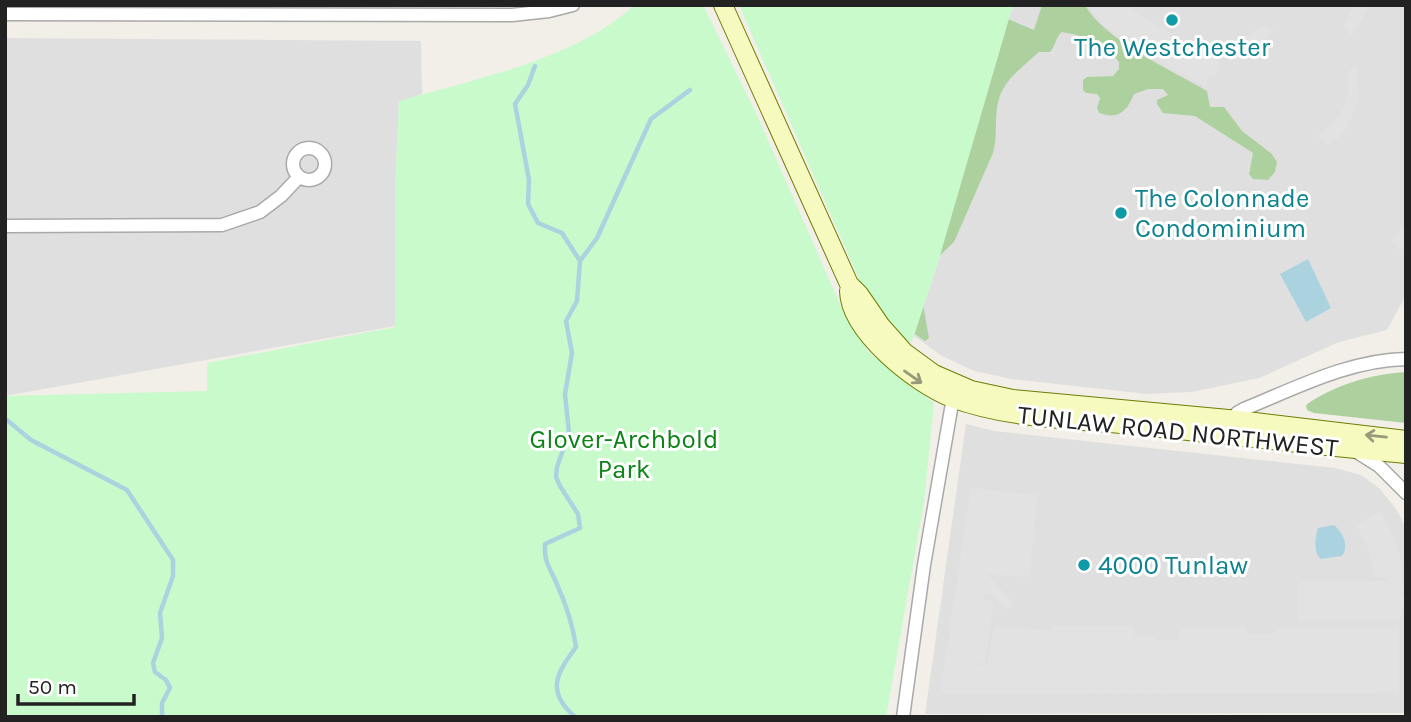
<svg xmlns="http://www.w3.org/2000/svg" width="1411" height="722" font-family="Karla,sans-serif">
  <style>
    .residential { fill: #e0dfdf }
    .forest { fill: #add19e }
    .park { fill: #c8facc }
    .parking { fill: #e2e2e2 }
    .water { fill: #aad3df }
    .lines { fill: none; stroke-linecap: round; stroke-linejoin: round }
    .stream { stroke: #aad3df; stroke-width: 4.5 }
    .street-casing { stroke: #a9a9a9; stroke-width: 15 }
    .secondary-casing { stroke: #707d05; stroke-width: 20 }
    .street { stroke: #fff; stroke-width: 12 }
    .secondary { stroke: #f7fabf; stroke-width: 18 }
    .oneway { stroke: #979978 }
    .culture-dot { fill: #0f9aa8; stroke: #fff; stroke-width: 2.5 }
    .labels { text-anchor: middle; stroke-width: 6; stroke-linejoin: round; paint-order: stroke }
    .culture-label { font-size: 26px; fill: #0d838f; stroke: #fff; text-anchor: start }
    .street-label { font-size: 26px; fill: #222; stroke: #fff }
    .park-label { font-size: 26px; fill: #0c8416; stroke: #fff }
  </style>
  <rect width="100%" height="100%" fill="#f2efe9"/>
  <!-- residential -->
  <path class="residential" d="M 1013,5 L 1406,5 L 1406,295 L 1387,330 L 1339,342 L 1259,378 L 1192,392 L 1147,394 L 1011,379 L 974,371 L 942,356 L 914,336 L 939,259 Z
    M 5,38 L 421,41 L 422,94 L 399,102 L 395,191 L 395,326 L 5,396 Z
    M 966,424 L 994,431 L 1335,468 L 1361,475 L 1379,488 L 1397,510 L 1406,528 L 1406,713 L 925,714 Z"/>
  <!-- forest -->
  <path class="forest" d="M 1042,5 L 1085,5 C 1103,39 1173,71 1207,91 L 1210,107 L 1224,107 L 1242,131 L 1272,154 L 1277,162 L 1275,172 L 1268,180 L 1253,179 L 1249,174 L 1253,153 L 1195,116 L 1163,113 L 1157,104 L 1157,100 L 1168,95 L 1163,89 L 1148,89 L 1134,94 C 1127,111 1119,120 1099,113 L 1097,108 L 1100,98 L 1097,94 L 1086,93 L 1083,90 L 1083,80 L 1087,77 L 1113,76 L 1119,69 L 1119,62 L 1115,57 L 1095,49 L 1077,35 L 1062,32 C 1055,37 1056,46 1050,52 L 1039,52 C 1023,67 1002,81 998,103 C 994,120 998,137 993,153 L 954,242 L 935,260 L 923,304 L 929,338 L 925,341 L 912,332 L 1008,19 L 1034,30 Z
    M 1406,372 L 1406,423 L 1314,413 L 1307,410 L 1306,405 C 1334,385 1371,374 1406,372 Z"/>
  <!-- park -->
  <path class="park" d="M 634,5 L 703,5 L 756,113 L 843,311 L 869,352 L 934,403 L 924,502 L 886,717 L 5,717 L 5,396 L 207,391 L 207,363 L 395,327 L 395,191 L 399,101 C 472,80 580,58 634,5 Z
    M 739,5 L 1013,5 L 939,259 L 913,339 L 904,347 L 865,293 Z"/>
  <!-- parking -->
  <path class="parking" d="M 1087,5 L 1127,5 L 1138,14 L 1218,61 L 1216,74 L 1206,78 L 1207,87 L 1144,52 L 1104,25 Z
    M 1355,5 L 1370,5 L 1351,38 L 1343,26 Z
    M 1263,26 L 1274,31 L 1255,46 L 1247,57 L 1228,62 L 1247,36 Z
    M 1357,65 L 1358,99 L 1347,128 L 1337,139 L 1328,145 L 1317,135 L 1333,124 L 1343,109 L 1349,93 L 1348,72 Z
    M 1406,226 L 1406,245 L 1400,250 L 1391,241 Z
    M 971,488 L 1038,495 L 1029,577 L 987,574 L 1015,605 L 1006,610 L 990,593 L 984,594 L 982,598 L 994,601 L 985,664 L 974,662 L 973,664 L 985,666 L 988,664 L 994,627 L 1050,630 L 1053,626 L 1133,626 L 1135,636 L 1156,636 L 1158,640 L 1178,640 L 1180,627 L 1246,627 L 1248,634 L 1274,634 L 1275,629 L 1294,627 L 1399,627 L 1399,693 L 940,694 Z
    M 1380,511 L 1392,533 L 1400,557 L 1402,579 L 1399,598 L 1406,599 L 1406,608 L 1401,609 L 1400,621 L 1298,621 L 1298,581 L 1386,581 L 1386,592 L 1388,578 L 1375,577 L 1369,549 L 1356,525 Z"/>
  <!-- water -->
  <path class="water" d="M 1308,259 L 1331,308 L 1306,322 L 1280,274 Z
    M 1334,525 C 1342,532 1350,545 1342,556 L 1321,559 C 1313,553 1315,537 1318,528 Z"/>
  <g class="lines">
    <!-- stream -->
    <path class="stream" d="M 535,66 L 528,85 L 515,104 L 529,180 L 528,204 L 538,223 L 562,233 L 580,261
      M 7,420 L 31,440 L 127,490 L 173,560 L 173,576 L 160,613 L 162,638 L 153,663 L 155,672 L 166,680 L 170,688 L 162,703 L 162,717
      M 575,717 C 545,691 557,673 576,647 C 573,625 565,602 556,582 C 549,566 544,562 545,544 L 580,528 L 578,514 L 560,486 L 556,477 L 557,467 L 569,433 L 565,394 L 572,353 L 566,321 L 577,301 L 580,261 L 597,238 L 651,119 L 690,90"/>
    <defs>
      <path id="street" d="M 5,14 L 512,15 L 549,11 L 573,5
        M293 164a16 16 0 1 1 32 0a16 16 0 1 1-32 0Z
        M 5,226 L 222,225 L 260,212 L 281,196 L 299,177
        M 1231,424 L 1237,413 L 1244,409 C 1296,388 1349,360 1406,359
        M 1355,451 L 1379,466 L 1406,493
        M 903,717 L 924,565 L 954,392"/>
      <path id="secondary" d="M 723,5 L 849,284 L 859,294 L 881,326 L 904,352 L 934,374 L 971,390 L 1013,399 L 1239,420 L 1406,440
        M 849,291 C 850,332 916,384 952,398 C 1011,420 1079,419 1141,426 C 1229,435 1317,446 1406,454"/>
    </defs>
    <!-- street casing -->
    <use href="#street" class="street-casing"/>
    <!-- secondary casing -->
    <use href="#secondary" class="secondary-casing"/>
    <!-- street -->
    <use href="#street" class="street"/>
    <!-- secondary -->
    <use href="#secondary" class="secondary"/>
  </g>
  <!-- one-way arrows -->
  <defs><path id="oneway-shaft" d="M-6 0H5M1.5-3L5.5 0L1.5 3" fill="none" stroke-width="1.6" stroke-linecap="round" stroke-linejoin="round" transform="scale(1.75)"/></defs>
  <g class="oneway">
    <use href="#oneway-shaft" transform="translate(913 377) rotate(35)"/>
    <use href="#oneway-shaft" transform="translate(1376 436) rotate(-174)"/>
  </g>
  <!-- markers -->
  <g class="culture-dot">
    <circle cx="1172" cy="20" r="7"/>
    <circle cx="1121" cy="213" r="7"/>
    <circle cx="1084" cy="565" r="7"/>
  </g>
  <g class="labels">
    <!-- culture labels -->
    <g class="culture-label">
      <text x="1172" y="56" text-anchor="middle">The Westchester</text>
      <text x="1135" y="207">The Colonnade<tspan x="1135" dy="30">Condominium</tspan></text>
      <text x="1098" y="574">4000 Tunlaw</text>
    </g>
    <!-- street labels -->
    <g class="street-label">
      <text transform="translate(1178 431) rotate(6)" y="9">TUNLAW ROAD NORTHWEST</text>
    </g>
    <!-- park labels -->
    <g class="park-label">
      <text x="624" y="448">Glover-Archbold<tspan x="624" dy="30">Park</tspan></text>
    </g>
  </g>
  <!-- border -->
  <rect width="1411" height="722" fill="none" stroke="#222222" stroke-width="14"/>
  <!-- scale -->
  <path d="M18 694v10h116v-10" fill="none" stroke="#222222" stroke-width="3.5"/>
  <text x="28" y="694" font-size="21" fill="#222222" stroke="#ffffff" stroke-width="5" paint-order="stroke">50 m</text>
</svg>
